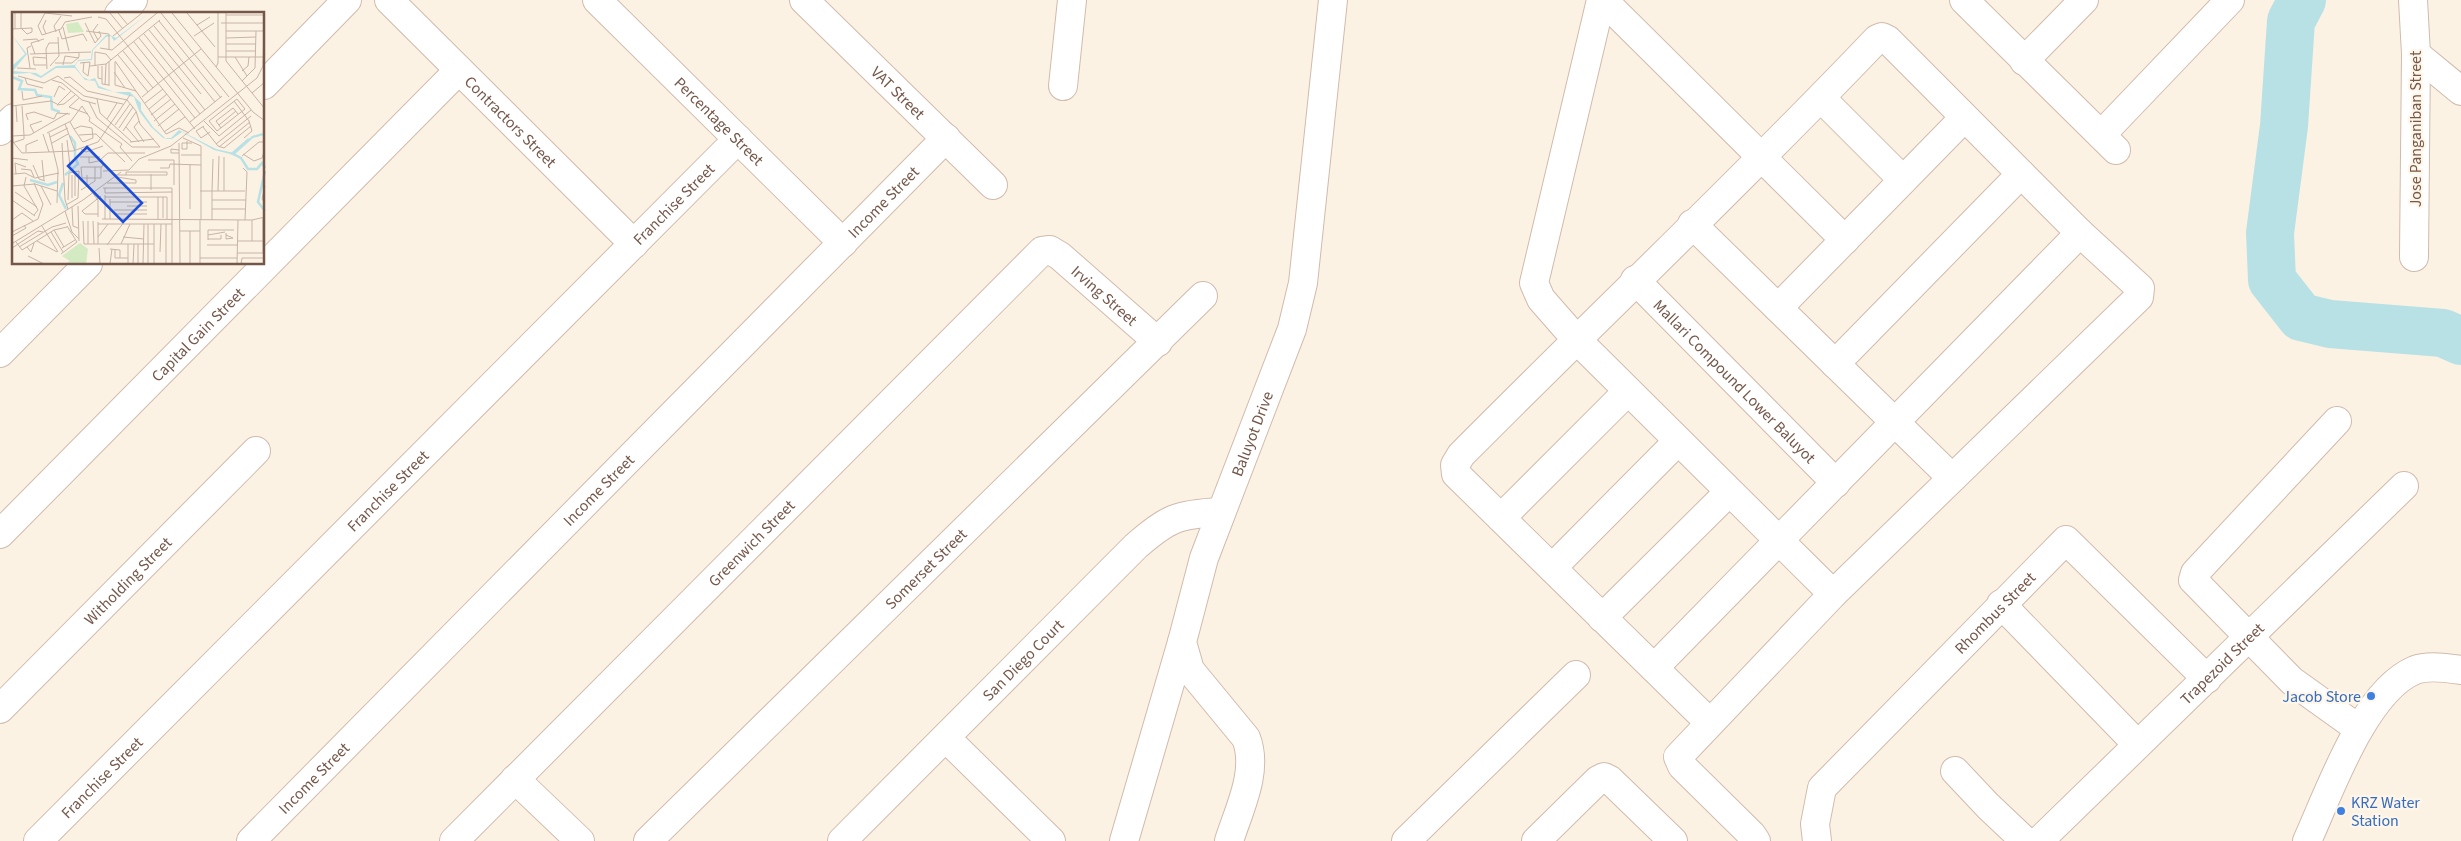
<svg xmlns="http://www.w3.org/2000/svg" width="2461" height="841" font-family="'Source Sans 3',sans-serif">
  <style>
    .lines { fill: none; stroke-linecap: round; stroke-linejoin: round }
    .river { stroke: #b8e1e6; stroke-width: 48 }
    .street-casing { stroke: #d0bbad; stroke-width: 30 }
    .street { stroke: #fff; stroke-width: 28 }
    .shop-dot { fill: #3f7fe0; stroke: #fff6ea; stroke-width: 2 }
    .labels { text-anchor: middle; stroke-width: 4.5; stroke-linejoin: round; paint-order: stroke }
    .street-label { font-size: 16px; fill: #755749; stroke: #fff6ea }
    .shop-label { font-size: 16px; fill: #366cbe; stroke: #fff6ea; text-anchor: end }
    .inset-river { fill: none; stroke: #b8e1e6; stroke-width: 2.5 }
    .inset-road { fill: none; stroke: #c6b4a6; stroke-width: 1 }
    .view { fill: #1d4ed8; fill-opacity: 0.15; stroke: #1d4ed8; stroke-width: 2.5 }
    .inset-edge { fill: none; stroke: #755749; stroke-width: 2.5 }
  </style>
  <rect width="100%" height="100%" fill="#fcf2e4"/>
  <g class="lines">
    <!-- river -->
    <path class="river" d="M 2302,0 L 2291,21 L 2284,126 L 2270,233 L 2272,280 L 2301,317 L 2330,324 L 2443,333 L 2461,341"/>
    <defs>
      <g id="street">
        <path id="s1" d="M 389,0 L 634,244"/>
        <path id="s2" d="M 597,0 L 843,243"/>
        <path id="s3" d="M 804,0 L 993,185"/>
        <path d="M 1601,0 L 1534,283 L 1541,299 L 1576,339 L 1833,594"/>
        <path d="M 1603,0 L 1845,240"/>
        <path d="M 1964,0 L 2116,150"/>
        <path d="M 2413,0 L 2416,54 L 2414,257"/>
        <path d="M 119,14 L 133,0"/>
        <path d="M 2416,54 L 2461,91"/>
        <path d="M 2024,61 L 2084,0"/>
        <path d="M 264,85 L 347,0"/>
        <path d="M 1063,86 L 1072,0"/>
        <path d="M 1821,98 L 1903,180"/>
        <path d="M 0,131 L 14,118"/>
        <path d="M 2101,135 L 2230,0"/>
        <path d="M 1692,224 L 1952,478"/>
        <path id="s4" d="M 1635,280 L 1836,483"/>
        <path d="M 1778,308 L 1964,118"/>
        <path d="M 0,353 L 88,264"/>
        <path d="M 1835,364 L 2021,174"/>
        <path d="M 2337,421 L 2195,573 L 2193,580 L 2292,681 L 2359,729"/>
        <path d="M 1501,518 L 1628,391"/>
        <path id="s5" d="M 0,534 L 459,70"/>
        <path d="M 1552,568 L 1678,441"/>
        <path d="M 2001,604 L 2137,744"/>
        <path d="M 1602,618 L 1729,492"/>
        <path d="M 1654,668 L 2080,233"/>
        <path id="s6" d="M 0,709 L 256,451"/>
        <path d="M 1710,723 L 1456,474 L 1455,465 L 1461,455 C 1599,316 1742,181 1877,39 L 1882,37 L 1888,40 L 2080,233 L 2140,288 L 2139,297 L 1833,594 L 1678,757 L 1682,766 L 1752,835 L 1756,841"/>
        <path d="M 946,738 L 1051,841"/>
        <path d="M 1955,771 L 1988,806 L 2025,841"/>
        <path d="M 515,779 L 580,841"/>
        <path id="s7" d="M 38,841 L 738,139"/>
        <path id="s8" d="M 251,841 L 946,138"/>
        <path id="s9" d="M 454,841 L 1042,251 L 1050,250 L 1060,256 L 1158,342"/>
        <path id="s10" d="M 648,841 L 1203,296"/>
        <path id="s11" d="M 842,841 L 1136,546 C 1168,518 1178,514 1221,512"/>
        <path d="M 1124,841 L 1182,642"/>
        <path id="s12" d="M 1229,841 C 1239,809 1259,771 1246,738 L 1190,670 L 1182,642 L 1204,558 L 1292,329 L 1303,283 L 1333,0"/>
        <path d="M 1406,841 L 1576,675"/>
        <path d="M 1536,841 L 1598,780 L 1604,777 L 1610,780 L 1673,841"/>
        <path id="s13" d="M 1817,841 L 1815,824 L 1822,788 L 2066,540 L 2207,679"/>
        <path id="s14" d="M 2039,841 L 2404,486"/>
        <path d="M 2307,841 C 2329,793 2364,691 2415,670 C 2428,665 2448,668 2461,670"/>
      </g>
    </defs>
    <!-- street casing -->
    <use href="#street" class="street-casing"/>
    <!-- street -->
    <use href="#street" class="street"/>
  </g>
  <!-- markers -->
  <g class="shop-dot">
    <circle cx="2371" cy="696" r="5"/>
    <circle cx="2341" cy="811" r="5"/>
  </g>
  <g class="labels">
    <!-- street labels -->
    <g class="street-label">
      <text dy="6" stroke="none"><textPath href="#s3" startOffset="132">VAT Street</textPath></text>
      <text dy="6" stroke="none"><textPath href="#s2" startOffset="172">Percentage Street</textPath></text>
      <text dy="6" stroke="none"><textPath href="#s1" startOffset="172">Contractors Street</textPath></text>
      <text transform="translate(2415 129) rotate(-90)" y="6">Jose Panganiban Street</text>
      <text dy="6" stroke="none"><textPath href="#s8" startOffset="899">Income Street</textPath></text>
      <text dy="6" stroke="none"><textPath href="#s7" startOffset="900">Franchise Street</textPath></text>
      <text dy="6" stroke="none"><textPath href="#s9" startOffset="912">Irving Street</textPath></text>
      <text dy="6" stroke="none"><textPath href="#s5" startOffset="281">Capital Gain Street</textPath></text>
      <text dy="6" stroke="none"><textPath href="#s4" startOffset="142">Mallari Compound Lower Baluyot</textPath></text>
      <text dy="6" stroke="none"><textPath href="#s12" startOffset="444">Baluyot Drive</textPath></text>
      <text dy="6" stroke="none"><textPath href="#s8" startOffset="494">Income Street</textPath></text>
      <text dy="6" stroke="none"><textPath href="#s7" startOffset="495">Franchise Street</textPath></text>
      <text dy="6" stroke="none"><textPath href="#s9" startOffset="421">Greenwich Street</textPath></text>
      <text dy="6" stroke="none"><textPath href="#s10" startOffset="389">Somerset Street</textPath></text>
      <text dy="6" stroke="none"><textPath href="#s6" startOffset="181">Witholding Street</textPath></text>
      <text dy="6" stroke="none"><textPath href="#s13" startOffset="300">Rhombus Street</textPath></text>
      <text dy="6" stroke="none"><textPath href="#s11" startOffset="256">San Diego Court</textPath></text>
      <text dy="6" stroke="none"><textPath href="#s14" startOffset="255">Trapezoid Street</textPath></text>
      <text dy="6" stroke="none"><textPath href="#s7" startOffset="90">Franchise Street</textPath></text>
      <text dy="6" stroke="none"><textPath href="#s8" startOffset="89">Income Street</textPath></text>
    </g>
    <!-- shop labels -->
    <g class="shop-label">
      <text x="2361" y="702">Jacob Store</text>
      <text x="2351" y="808" text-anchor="start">KRZ Water<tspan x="2351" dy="18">Station</tspan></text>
    </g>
  </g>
  <!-- overview -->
  <g transform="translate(12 12)">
    <rect width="252" height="252" fill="#fcf2e4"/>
    <path d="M 66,10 L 72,20 L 56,21 L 54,12 ZM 68,231 L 76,237 L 74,252 L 53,252 L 58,249 L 50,244 Z" fill="#d4eac2"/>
    <path d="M 137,1 L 102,29 L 99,24 L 94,25 L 81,38 L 80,48 L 66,49 L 63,54 L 71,65 L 77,68 L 83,66 L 87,74 L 102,80 L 118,80 L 129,91 L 129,98 L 141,115 L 153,126 L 159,126 L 167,118 L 204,137 L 222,141 L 240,124 L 250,121 L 252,123 L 241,126 L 222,143 L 202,138 L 170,120 L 160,127 L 156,127 L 151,126 L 139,115 L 127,99 L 122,85 L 86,76 L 83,69 L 73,68 L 63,56 L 44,56 L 29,66 L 18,61 L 0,62 L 0,54 L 13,42 L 0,23 L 15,42 L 1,59 L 24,61 L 29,64 L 44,54 L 63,53 L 66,48 L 79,47 L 80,38 L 94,23 L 98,23 L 104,26 Z" fill="#b8e1e6"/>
    <path class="inset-river" d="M 0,65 L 10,69 L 7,77 L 23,78 L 25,83 L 39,85 L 40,97 L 48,100M 219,141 L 229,146 L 236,157 L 245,157 L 250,151 L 253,156M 221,141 L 237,127M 253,159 L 246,190 L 253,199M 53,163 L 66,152 L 63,145 L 63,131 L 58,124M 18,168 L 36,173 L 45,170M 51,171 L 47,183 L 54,197"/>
    <path class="inset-road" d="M 9,1 L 9,16 L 15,22 L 20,20 L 20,16M 33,1 L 26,14 L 30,23 L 49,17 L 53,10 L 80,5M 33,1 L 60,4M 98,1 L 111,17M 106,1 L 116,13M 149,1 L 217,85M 160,1 L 241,100 L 253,109M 175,1 L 203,35M 214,1 L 214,49 L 253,97M 214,3 L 253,3M 86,5 L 94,7 L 183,117M 34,8 L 31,15 L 34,22M 147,9 L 209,86M 73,11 L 83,31 L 89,24 L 87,19M 209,11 L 253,11M 86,12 L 81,19 L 86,28M 185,13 L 198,5M 142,14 L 203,90M 51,15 L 57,39M 0,17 L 20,16M 3,17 L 3,1M 47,18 L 50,27 L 71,22 L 75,29M 137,18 L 189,82M 74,19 L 97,22 L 97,38M 214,19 L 253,19M 44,20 L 42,14 L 49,4M 132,22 L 193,98M 101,24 L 130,1M 182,24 L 202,11M 127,26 L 188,102M 214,26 L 244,25M 11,28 L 25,27 L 27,30M 122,30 L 183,106M 214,32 L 244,32M 88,36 L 100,38 L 145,1M 111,39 L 141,76M 214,39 L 244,39M 18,42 L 79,40M 23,42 L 19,31 L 32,27M 106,43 L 136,80M 206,45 L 253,45M 223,45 L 235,64M 97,49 L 97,74M 103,49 L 154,122 L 167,116 L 177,121M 72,50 L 71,60 L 76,64M 103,50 L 103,73 L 124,79M 43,51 L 60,51 L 67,45 L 67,41M 68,51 L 78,50 L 76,64M 34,53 L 22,53 L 21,45 L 34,46M 51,53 L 53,44 L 67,46M 38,54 L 47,44 L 46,25M 78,54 L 94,52 L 148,8M 83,54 L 83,40 L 94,42 L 99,48M 86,54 L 86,66 L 90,67M 90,54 L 90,72 L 97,73M 204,55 L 206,51 L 206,1M 5,56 L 24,57M 18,56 L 15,36 L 19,34M 35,57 L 34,37 L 37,31 L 46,31M 230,59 L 236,54 L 237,45M 102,60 L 113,76M 6,64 L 32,71 L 46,64 L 72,84 L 111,92M 13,66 L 15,72 L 31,76M 52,66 L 58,65 L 75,79 L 115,88 L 124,99 L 128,112 L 148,135 L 120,135 L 85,106 L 77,90M 40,68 L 50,71 L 70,88 L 84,92M 230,69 L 243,56 L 244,19M 148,70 L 189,37M 93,73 L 94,52M 10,79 L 11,88 L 30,84M 59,79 L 45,93 L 52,92 L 63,83M 240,81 L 253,70M 42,85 L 47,74 L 53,78M 130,85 L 148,70M 67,86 L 57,95 L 76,102M 85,87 L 88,101 L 120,130M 225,87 L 233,97 L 205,119 L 197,109 ZM 222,89 L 237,109 L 240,119 L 232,126M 133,91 L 151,77M 0,94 L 39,89 L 45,92M 4,94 L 5,110M 10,94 L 12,123M 137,97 L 155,82M 139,103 L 159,87M 78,106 L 77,109 L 110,132 L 108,135 L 120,149M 95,107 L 105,91M 16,108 L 14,102 L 22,100 L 42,107 L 45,101 L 58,102M 127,109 L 122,115 L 132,130M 142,109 L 163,92M 192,109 L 207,124 L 239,98M 58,110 L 62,117 L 70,129 L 71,130 L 81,126 L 80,116 L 69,114 L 62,117M 178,110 L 210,84M 53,112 L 63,139M 103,113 L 118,92M 207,113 L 224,99M 146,114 L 167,97M 192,114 L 184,119 L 189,126 L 198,120M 114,115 L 127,130M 191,115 L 206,134 L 212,136 L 239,114M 107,116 L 121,95M 209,116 L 204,109 L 221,96 L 226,102M 0,119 L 1,130 L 10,141 L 61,139 L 86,130 L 118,83M 111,119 L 124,100M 152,120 L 173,105M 22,121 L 18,113 L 30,109M 35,121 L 59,109 L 70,94 L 78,106M 37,121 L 46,158 L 45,191M 31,122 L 37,140M 67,123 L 84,122 L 113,150M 0,124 L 18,123 L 56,101M 38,125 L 56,116M 171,126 L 189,134 L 189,208M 55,128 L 58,154M 175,129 L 175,137 L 170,137 L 170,131 L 180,131M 118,130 L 142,127M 0,131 L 12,127 L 12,123M 40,131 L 56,122M 50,131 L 53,188 L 56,197M 167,131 L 168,252M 204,132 L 239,104M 207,135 L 238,110M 69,137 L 74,140 L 91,134M 167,138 L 159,137 L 159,141 L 167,141M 14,140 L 14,133 L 26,128M 231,142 L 242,149 L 250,146 L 252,140M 169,143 L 189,143M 230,144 L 247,130 L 253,130M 68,145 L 88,145M 77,145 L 77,151 L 91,148M 212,145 L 212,179M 0,146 L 16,148M 89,147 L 96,141 L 133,141M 30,148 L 32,168M 136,148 L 162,148 L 162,173M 21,153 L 27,167 L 33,169M 178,153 L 178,197M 89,155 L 89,166 L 70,166 L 69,155 L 90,155 L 91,151M 148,156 L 157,156 L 158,152 L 189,153M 231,156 L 235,160 L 233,208M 9,157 L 19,158 L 22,165M 91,159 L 117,158 L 127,147 L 159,134 L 245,66 L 251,54 L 252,11M 2,162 L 13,161 L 23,166 L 47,161M 4,162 L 3,151 L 14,155M 139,162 L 139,178M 75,163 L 75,174 L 86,188 L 86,205M 102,163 L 155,163 L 155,160 L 114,160 L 114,163M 14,165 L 12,174 L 26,198 L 22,203M 22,171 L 31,192 L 26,207M 95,171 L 124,171 L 124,168 L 105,165M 0,174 L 23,172 L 45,179M 29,174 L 39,193M 253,174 L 250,187 L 253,191M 91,176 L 160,176 L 160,252M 93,176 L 93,181 L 160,180M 69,178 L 83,169 L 83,155M 188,179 L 233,179M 200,179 L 201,147M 206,179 L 207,144M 3,180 L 25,195M 93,183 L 93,207M 63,184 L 63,163M 93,185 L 155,185 L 155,207M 60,186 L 60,163M 98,187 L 98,207M 0,188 L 23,204M 56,188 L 57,161 L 67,159M 200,188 L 234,188M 98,190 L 135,190M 54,193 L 66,186 L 67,159M 66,194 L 67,229M 115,194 L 135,194M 60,195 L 61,214 L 66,216M 200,197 L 234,197M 102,198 L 135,198M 53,199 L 60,220 L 67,227M 86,202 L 73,202 L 70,199 L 89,184M 102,202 L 135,202M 151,206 L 151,185M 90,207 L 240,208 L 253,205M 146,207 L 146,185M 0,208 L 10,201 L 21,209M 200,208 L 200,179M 71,209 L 72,232 L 142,232M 76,209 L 76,232M 81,209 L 82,232M 86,210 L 86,232M 86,212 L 160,212M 154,212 L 154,252M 30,214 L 46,240M 42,218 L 52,235M 168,219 L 188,219M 0,220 L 26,207M 39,220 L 51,240M 214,221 L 214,227 L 221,226 L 214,223M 196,223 L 213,220M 0,224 L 14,216 L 12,213M 86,225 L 96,212M 111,225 L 132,227M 196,227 L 209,227 L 209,223M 196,228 L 196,218 L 222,218M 25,229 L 45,240M 226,229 L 251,229M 240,229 L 240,208M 4,230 L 10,238 L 42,218 L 55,215M 1,231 L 71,188 L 109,160M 109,232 L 118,212M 126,232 L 126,252M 95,233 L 112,210M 195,233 L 226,233M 7,235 L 40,215 L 54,211M 15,235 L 19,240 L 22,231M 0,236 L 26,219 L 31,220M 50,236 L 63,228M 87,236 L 88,252M 98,237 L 108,238 L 108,246M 103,238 L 103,246 L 116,246M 148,240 L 149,212M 225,241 L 253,241M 251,241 L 251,205M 49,242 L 65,230 L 55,214M 16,244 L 32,252M 188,246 L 225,246M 98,252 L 100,237M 116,252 L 116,232M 121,252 L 122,232M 131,252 L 132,212M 136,252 L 136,212M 142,252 L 142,212M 178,252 L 178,219M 188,252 L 188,208M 225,252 L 226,208M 229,252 L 230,246 L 253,246"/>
    <path class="view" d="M 75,135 L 130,191 L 111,210 L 56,154 Z"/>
    <rect width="252" height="252" class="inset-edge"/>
  </g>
</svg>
